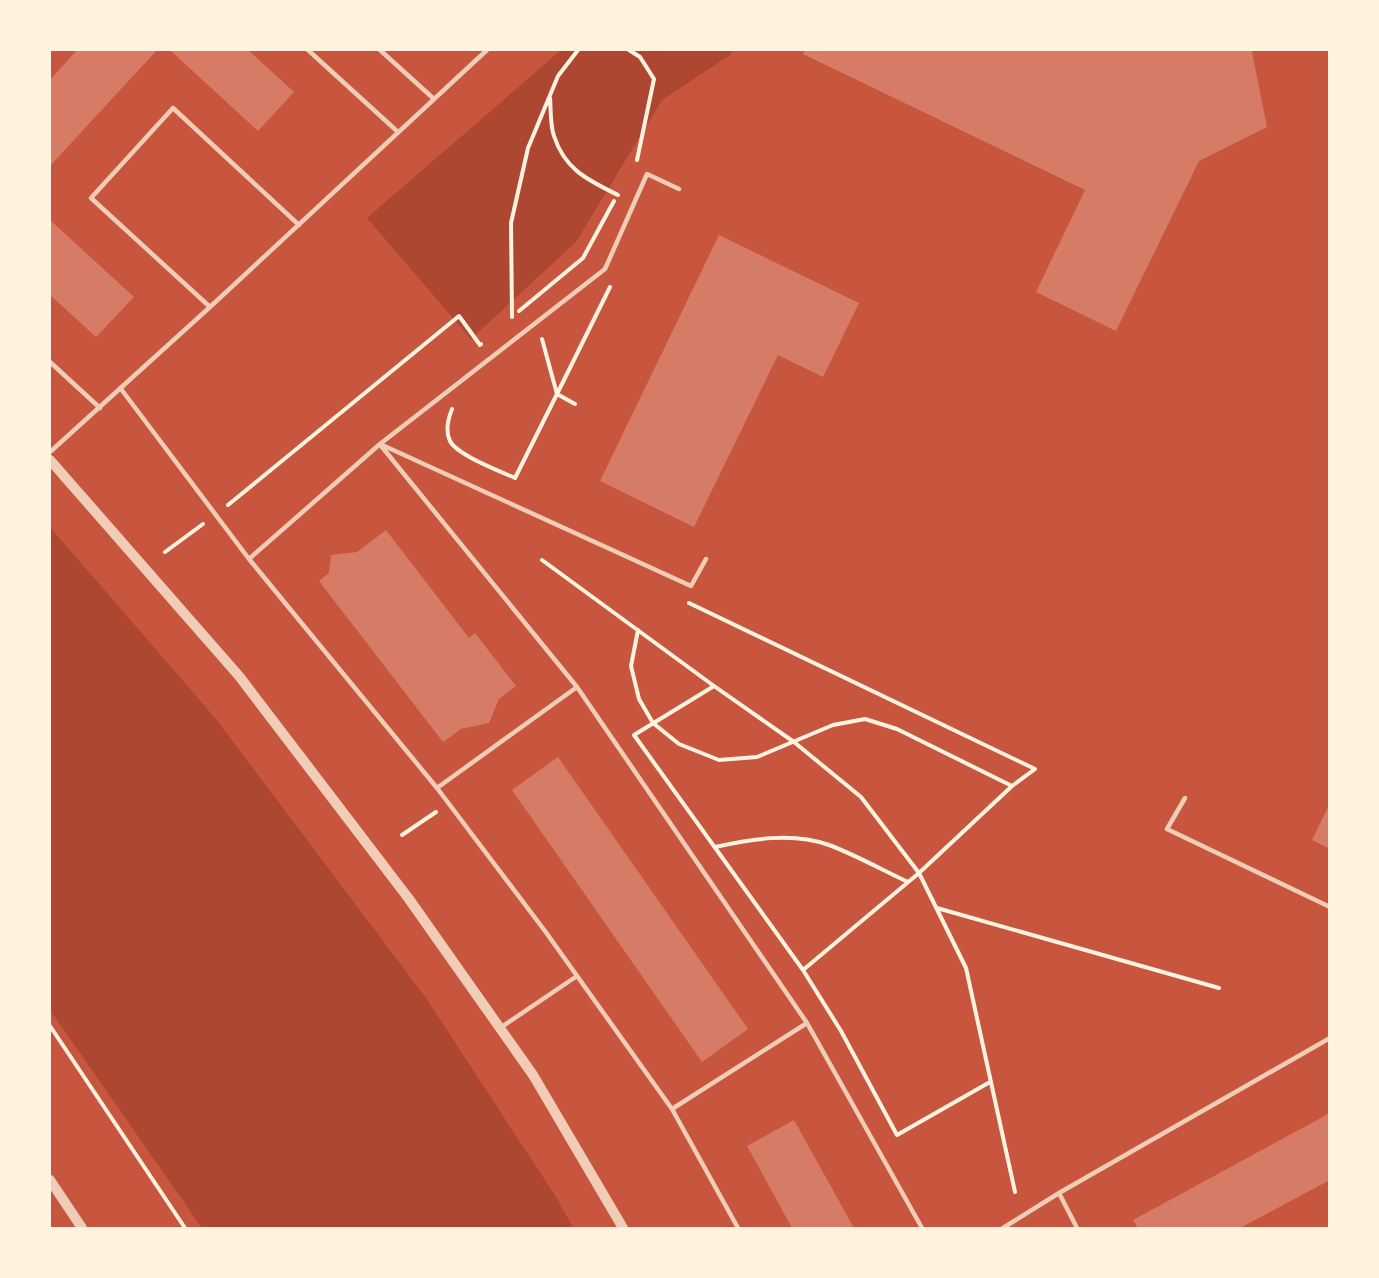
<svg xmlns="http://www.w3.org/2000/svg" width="1379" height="1278" font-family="Mulish,sans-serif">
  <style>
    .green { fill: #ae4732 }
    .building { fill: #d67c66 }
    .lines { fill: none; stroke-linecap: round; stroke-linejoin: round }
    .path { stroke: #fff3e0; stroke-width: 4 }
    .service { stroke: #f1ccb7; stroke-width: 4.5 }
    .tertiary { stroke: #f1ccb7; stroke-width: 10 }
  </style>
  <rect width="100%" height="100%" fill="#c8553d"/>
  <!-- green -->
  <path class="green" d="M 561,50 L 733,50 L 730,55 L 662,100 L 576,242 L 471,339 L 367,218 Z
    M 50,527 L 216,719 L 426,998 L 558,1200 L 573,1228 L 202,1228 L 50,1010 Z"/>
  <!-- building -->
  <path class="building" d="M 77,50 L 157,50 L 50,166 L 50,80 Z
    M 170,50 L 248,50 L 294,92 L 258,131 Z
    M 805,50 L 1253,50 L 1252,52 L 1267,127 L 1199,161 L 1116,331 L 1036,292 L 1085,190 L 803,54 Z
    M 50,220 L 134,297 L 96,337 L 50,295 Z
    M 719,235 L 859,303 L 823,377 L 778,355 L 694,527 L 600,481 Z
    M 386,530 L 469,638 L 475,633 L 516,686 L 499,699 L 489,723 L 461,729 L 443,742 L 319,581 L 329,573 L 331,555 L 357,552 Z
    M 558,757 L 748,1029 L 702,1062 L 512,790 Z
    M 1330,803 L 1330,849 L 1312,840 Z
    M 1330,1113 L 1330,1180 L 1240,1228 L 1138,1228 L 1133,1220 Z
    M 794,1120 L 854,1228 L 792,1228 L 747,1146 Z"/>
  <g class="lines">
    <!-- path -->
    <path class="path" d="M 629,50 L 640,57 L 654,79 L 637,160
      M 550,98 C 551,110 550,125 554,136 C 565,170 588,180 618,195
      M 519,311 L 583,258 L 614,201
      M 512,317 L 511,223 L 528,148 L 558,76 L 578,50
      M 575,404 L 557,394 L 610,287
      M 452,409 C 448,419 445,431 450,441 C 457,455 500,471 515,478 L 557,394 L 542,339
      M 228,505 L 459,316 L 480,345 L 481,344
      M 165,552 L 203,524
      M 542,560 L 714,686 L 794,742 L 861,797 L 919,873 L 966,968 L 1015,1192
      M 689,603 L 1035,769 L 1012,786
      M 638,630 L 631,666 L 639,699 L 653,723 L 679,744 L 719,760 L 757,757 L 833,725 L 865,719 L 897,729 L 1012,786 L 919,873 L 803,970 L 634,735 L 714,686
      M 402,835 L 436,812
      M 715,847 C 752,839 792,832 829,845 C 856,855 882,870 908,882
      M 937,908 L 1219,988
      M 803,970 L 841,1031 L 897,1135 L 990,1082
      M 50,1026 L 185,1228"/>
    <!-- service -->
    <path class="service" d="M 308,50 L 398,132
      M 380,50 L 434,99
      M 210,307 L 91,198 L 173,108 L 299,225
      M 50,362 L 100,408
      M 121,389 L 249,559 L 437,788 L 577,687 L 807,1023 L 922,1228
      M 380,444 L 691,586 L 706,559
      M 382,447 L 577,687
      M 50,452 L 210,307 L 487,50
      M 249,559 L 380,444 L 605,269 L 647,174 L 679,189
      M 437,788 L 545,931 L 672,1109 L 738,1228
      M 1185,798 L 1167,829 L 1330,907
      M 500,1028 L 577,976
      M 672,1109 L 807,1023
      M 1059,1193 L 1077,1228
      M 1003,1228 L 1059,1193 L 1330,1038"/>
    <!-- tertiary -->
    <path class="tertiary" d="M 50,460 L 239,676 L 409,899 L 533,1075 L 623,1228
      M 50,1180 L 82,1228"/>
  </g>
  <!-- border -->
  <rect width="1379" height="1278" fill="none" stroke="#fff3e0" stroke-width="102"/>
</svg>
